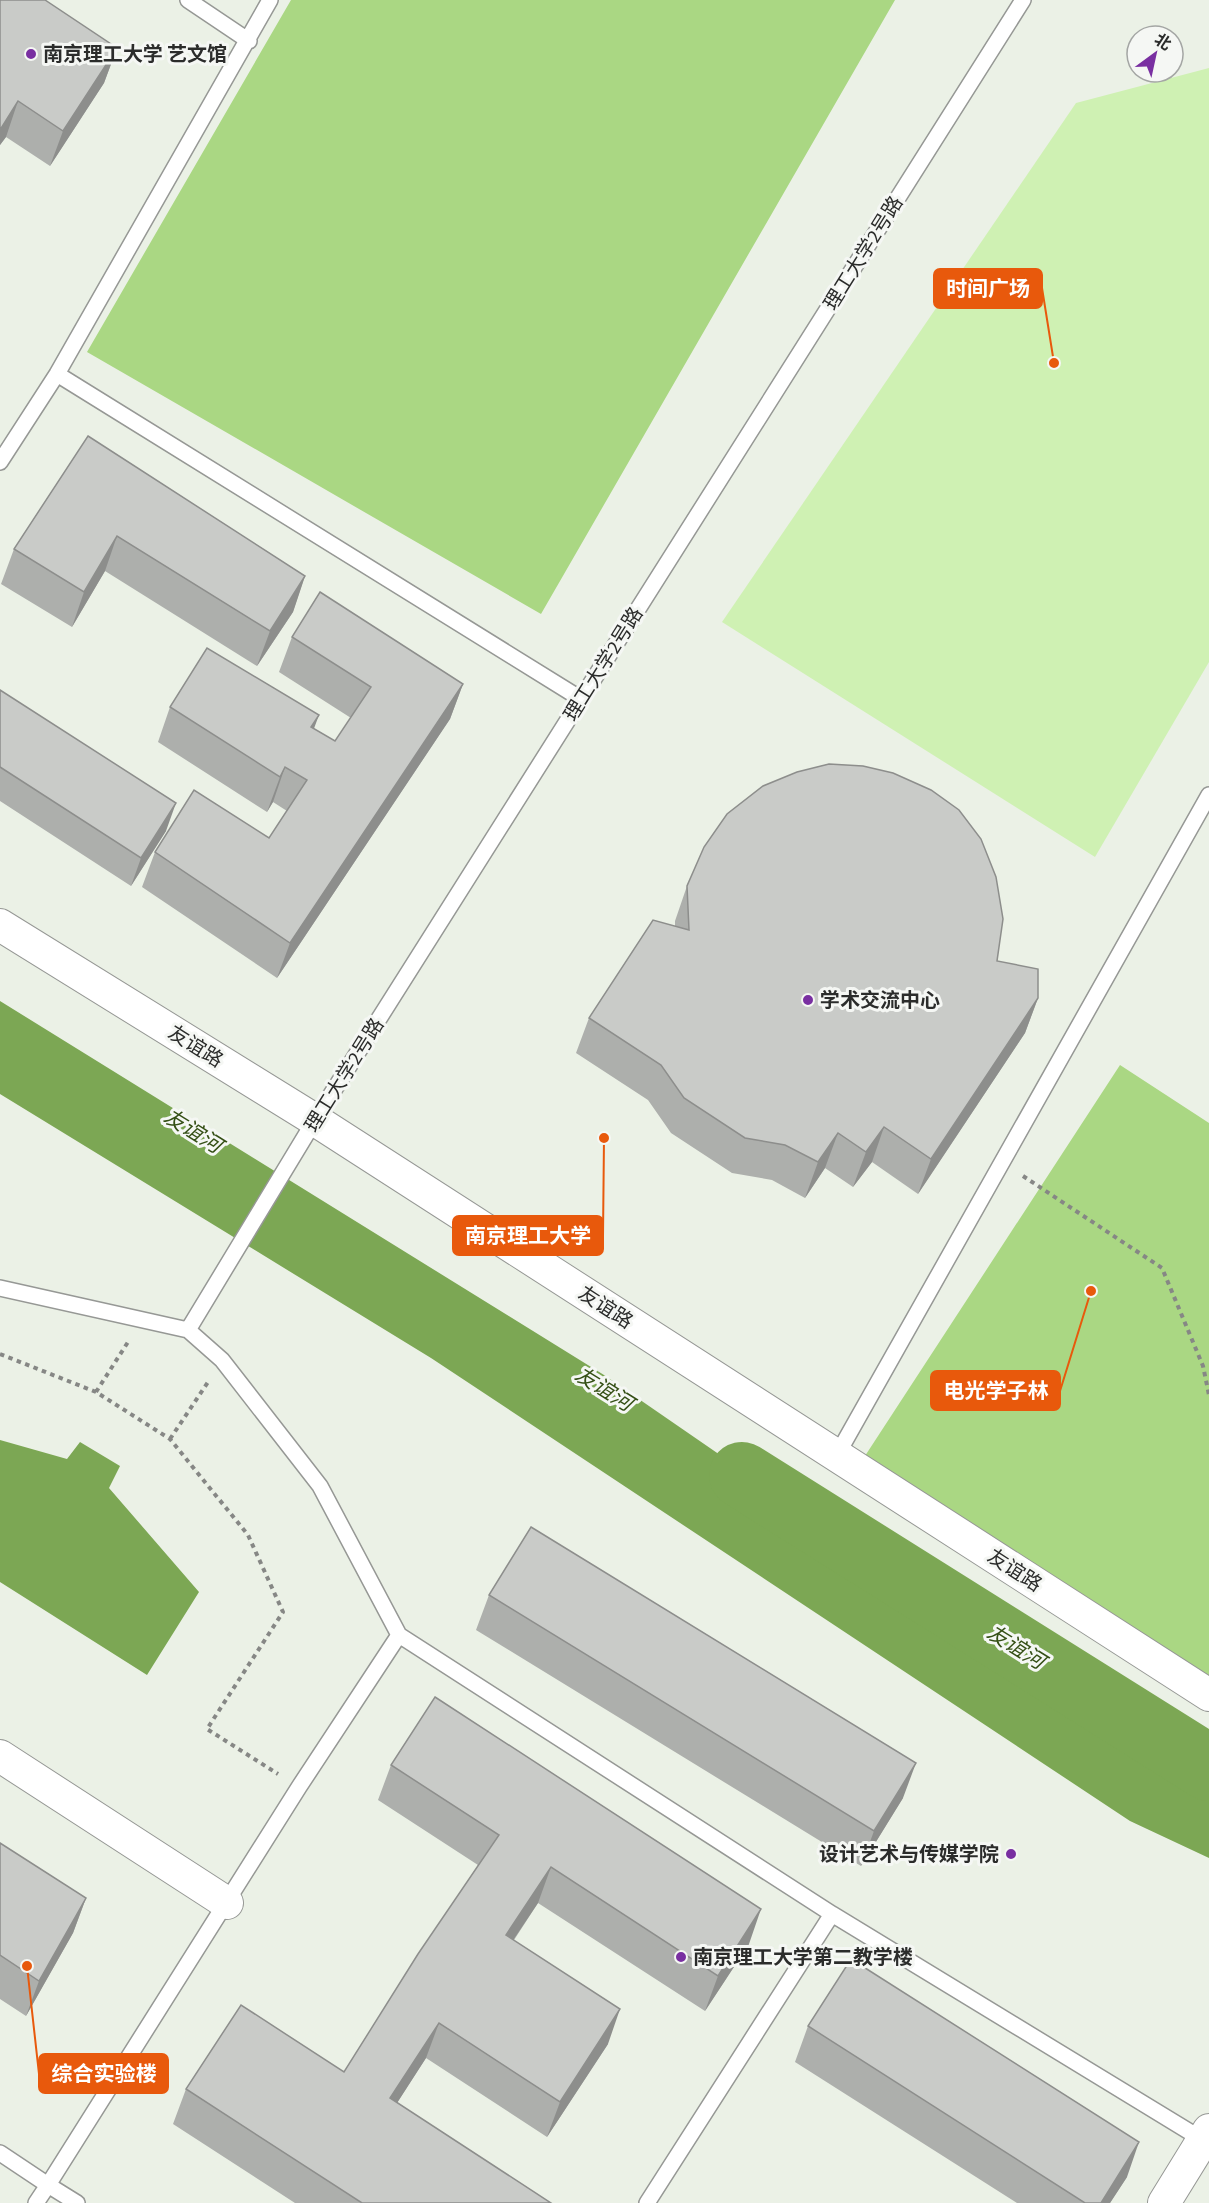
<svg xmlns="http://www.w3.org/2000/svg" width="1209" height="2203" font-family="'Source Sans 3','Noto Sans SC',sans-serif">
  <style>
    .built { fill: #ebf1e6; fill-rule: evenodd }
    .green { fill: #cff1b3 }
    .forest { fill: #aad783 }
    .water { fill: #7ca754 }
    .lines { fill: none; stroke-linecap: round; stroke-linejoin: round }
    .river { stroke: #7ca754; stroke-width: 66 }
    .service-casing { stroke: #969895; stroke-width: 18 }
    .minor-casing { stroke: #969895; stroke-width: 34 }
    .path { stroke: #868785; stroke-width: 4; stroke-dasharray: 4.5 4.5; stroke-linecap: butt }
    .service { stroke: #fff; stroke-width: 15 }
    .minor { stroke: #fff; stroke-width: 32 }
    .wall { fill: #adafac }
    .shaded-wall { fill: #8d8e8c }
    .building { fill: #c9cbc8; stroke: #8d8e8c; stroke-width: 1.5 }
    .poi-dot { fill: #792fa1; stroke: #f5f7f4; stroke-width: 2 }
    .labels { text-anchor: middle; stroke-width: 6; stroke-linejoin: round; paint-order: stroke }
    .poi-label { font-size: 20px; font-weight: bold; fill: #2b2c2b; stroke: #f5f7f4; text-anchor: start }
    .street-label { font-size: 20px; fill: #2b2c2b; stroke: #f5f7f4 }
    .water-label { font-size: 21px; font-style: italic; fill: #355016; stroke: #f5f7f4 }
    .leader { fill: none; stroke: #e8590c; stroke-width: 2 }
    .callout-dot { fill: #e8590c; stroke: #f5f7f4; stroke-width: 2 }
    .callout { fill: #e8590c; stroke: #e8590c; stroke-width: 2 }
    .callout-label { font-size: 21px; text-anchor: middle; font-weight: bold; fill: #fff }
  </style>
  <rect width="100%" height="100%" fill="#f5f7f4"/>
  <!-- built -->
  <path class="built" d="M 0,0 L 1209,0 L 1209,2203 L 0,2203 ZM 1137,36 L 1173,36 L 1173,72 L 1137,72 Z"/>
  <!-- green -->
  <path class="green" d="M 1209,68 L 1209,662 L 1095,857 L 722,622 L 1076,103 Z"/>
  <!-- forest -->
  <path class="forest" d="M 291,0 L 895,0 L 541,614 L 87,352 Z
    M 1120,1065 L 1209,1123 L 1209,1679 L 863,1459 Z"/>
  <!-- water -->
  <path class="water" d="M 0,1001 L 604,1375 L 1197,1784 L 1209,1789 L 1209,1858 L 1130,1821 L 431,1358 L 0,1094 Z
    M 0,1440 L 67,1459 L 80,1442 L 120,1466 L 109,1488 L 199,1592 L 147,1675 L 0,1582 Z"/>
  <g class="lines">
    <!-- river -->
    <path class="river" d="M 742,1475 L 1209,1768"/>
    <defs>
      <path id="service" d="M 188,0 L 249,41
        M 57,374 L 581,699
        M 0,462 L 57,374 L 270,0
        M 0,1288 L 188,1330 L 222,1360 L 320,1486 L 399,1635 L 832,1914 L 1203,2140
        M 188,1330 L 315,1120 L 1023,0
        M 837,1455 L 1209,795
        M 0,2153 L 48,2185 L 36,2203
        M 77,2203 L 48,2185 L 299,1787 L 399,1635
        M 647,2203 L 832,1914"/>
      <path id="minor" d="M 0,925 L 315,1120 L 1209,1695
        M 0,1756 L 227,1903
        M 1164,2203 L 1209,2130"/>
    </defs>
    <!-- service casing -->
    <use href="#service" class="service-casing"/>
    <!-- minor casing -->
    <use href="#minor" class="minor-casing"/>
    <!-- path -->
    <path class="path" d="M 1023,1176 L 1162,1268 L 1203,1366 L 1209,1395
      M 0,1354 L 96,1392 L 170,1439 L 248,1535 L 283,1612 L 207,1729 L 278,1774
      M 96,1392 L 128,1342
      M 170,1439 L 208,1382"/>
    <!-- service -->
    <use href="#service" class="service"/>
    <!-- minor -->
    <use href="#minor" class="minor"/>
  </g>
  <!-- wall -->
  <path class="wall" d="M 0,0 L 117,48 L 104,83 L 50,166 L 6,137 L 0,145 Z
    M 88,436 L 305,576 L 293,612 L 257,666 L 105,571 L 72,627 L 1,584 L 14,549 Z
    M 292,637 L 463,684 L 450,719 L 277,978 L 142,887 L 155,852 L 269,838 L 287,811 L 273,802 L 267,812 L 158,742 L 170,707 L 314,729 L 335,741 L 351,718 L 279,672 Z
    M 0,690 L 166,831 L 131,886 L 0,801 Z
    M 687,886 L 997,961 L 1038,998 L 1025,1033 L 918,1194 L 872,1162 L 853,1187 L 825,1168 L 805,1198 L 772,1180 L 732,1173 L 671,1133 L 648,1100 L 576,1053 L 589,1018 L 675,926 L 675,921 Z
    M 489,1595 L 903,1798 L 861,1866 L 476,1630 Z
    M 391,1765 L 749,1944 L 705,2011 L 538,1903 L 514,1940 L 608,2044 L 547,2137 L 426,2058 L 397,2103 L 551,2203 L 295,2203 L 173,2124 L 186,2089 L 344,2072 L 478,1865 L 378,1800 Z
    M 0,1843 L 86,1898 L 73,1933 L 26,2016 L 0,1999 Z
    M 808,2026 L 1127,2177 L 1110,2203 L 1017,2203 L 795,2062 Z"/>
  <!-- shaded-wall -->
  <path class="shaded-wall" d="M 117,48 L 104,83 L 50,166 L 63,131 Z
    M 18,101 L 6,137 L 0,145 L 0,130 Z
    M 117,536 L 105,571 L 72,627 L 84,592 Z
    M 305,576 L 293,612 L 257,666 L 270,631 Z
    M 463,684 L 450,719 L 277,978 L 290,943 Z
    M 319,715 L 306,750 L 311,727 Z
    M 285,767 L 273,802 L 267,812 L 280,777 Z
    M 176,803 L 166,831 L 131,886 L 141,858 Z
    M 1038,998 L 1025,1033 L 918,1194 L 931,1159 Z
    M 884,1127 L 872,1162 L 853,1187 L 866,1152 Z
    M 838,1133 L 825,1168 L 805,1198 L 818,1162 Z
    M 916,1763 L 903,1798 L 861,1866 L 874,1831 Z
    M 551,1867 L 538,1903 L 493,1970 L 506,1935 Z
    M 86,1898 L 73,1933 L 26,2016 L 39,1981 Z
    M 761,1909 L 749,1944 L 705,2011 L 718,1976 Z
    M 620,2009 L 608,2044 L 547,2137 L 560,2102 Z
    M 439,2023 L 426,2058 L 377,2134 L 390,2098 Z
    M 1139,2142 L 1127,2177 L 1110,2203 L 1101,2203 Z"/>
  <!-- building -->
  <path class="building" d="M 0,0 L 45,0 L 117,48 L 63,131 L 18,101 L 0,130 Z
    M 88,436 L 305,576 L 270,631 L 117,536 L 84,592 L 14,549 Z
    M 320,592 L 463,684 L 290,943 L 155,852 L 194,790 L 269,838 L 307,780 L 285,767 L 280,777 L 170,707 L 207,648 L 319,715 L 311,727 L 335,741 L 371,687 L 292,637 Z
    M 0,690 L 176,803 L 141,858 L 0,767 Z
    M 829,764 L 863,766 L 893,773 L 931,790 L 959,810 L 981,839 L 996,877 L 1003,919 L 997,961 L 1038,969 L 1038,998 L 931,1159 L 884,1127 L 866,1152 L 838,1133 L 818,1162 L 785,1145 L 745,1138 L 684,1098 L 661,1065 L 589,1018 L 653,920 L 689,930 L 687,886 L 704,847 L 727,814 L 763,786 L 797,772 Z
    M 531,1527 L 916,1763 L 874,1831 L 489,1595 Z
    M 435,1697 L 761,1909 L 718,1976 L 551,1867 L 506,1935 L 620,2009 L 560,2102 L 439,2023 L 390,2098 L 551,2203 L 362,2203 L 186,2089 L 241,2005 L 344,2072 L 418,1954 L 499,1835 L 391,1765 Z
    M 0,1843 L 86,1898 L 39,1981 L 0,1955 Z
    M 851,1959 L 1139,2142 L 1101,2203 L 1085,2203 L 808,2026 Z"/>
  <!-- markers -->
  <g class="poi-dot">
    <circle cx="31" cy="54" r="6"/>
    <circle cx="808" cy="1000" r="6"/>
    <circle cx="1011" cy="1854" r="6"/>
    <circle cx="681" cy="1957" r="6"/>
  </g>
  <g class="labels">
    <!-- poi labels -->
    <g class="poi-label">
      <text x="43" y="61">南京理工大学 艺文馆</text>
      <text x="820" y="1007">学术交流中心</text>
      <text x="999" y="1861" text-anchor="end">设计艺术与传媒学院</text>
      <text x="693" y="1964">南京理工大学第二教学楼</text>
    </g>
    <!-- street labels -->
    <g class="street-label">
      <text transform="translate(863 253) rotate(-58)" y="7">理工大学2号路</text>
      <text transform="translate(603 664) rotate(-58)" y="7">理工大学2号路</text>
      <text transform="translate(196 1046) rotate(32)" y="7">友谊路</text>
      <text transform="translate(344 1075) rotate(-58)" y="7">理工大学2号路</text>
      <text transform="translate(606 1307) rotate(33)" y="7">友谊路</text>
      <text transform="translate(1015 1570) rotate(33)" y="7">友谊路</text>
    </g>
    <!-- water labels -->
    <g class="water-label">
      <text transform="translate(193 1131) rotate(32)" y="7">友谊河</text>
      <text transform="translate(604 1389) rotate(32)" y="7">友谊河</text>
      <text transform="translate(1016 1647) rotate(32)" y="7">友谊河</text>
    </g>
  </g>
  <!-- callouts -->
  <path class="leader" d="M1054 363L1042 288M604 1138L603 1236M1091 1291L1060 1391M27 1966L39 2074"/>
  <g class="callout-dot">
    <circle cx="1054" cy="363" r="6"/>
    <circle cx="604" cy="1138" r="6"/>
    <circle cx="1091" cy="1291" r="6"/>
    <circle cx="27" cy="1966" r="6"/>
  </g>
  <g class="callout">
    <rect x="934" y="269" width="108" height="39" rx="6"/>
    <rect x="453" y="1216" width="150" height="39" rx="6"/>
    <rect x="931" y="1371" width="129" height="39" rx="6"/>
    <rect x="39" y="2054" width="129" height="39" rx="6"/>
  </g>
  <g class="callout-label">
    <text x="988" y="296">时间广场</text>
    <text x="528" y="1243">南京理工大学</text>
    <text x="996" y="1398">电光学子林</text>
    <text x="104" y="2081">综合实验楼</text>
  </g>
  <!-- north arrow -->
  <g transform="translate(1155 54) rotate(33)"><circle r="28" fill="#f5f7f4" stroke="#a4a6a4" stroke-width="1.5"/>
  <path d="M0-4.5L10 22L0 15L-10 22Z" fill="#792fa1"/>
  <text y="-9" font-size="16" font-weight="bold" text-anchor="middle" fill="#2b2c2b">北</text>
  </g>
</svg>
